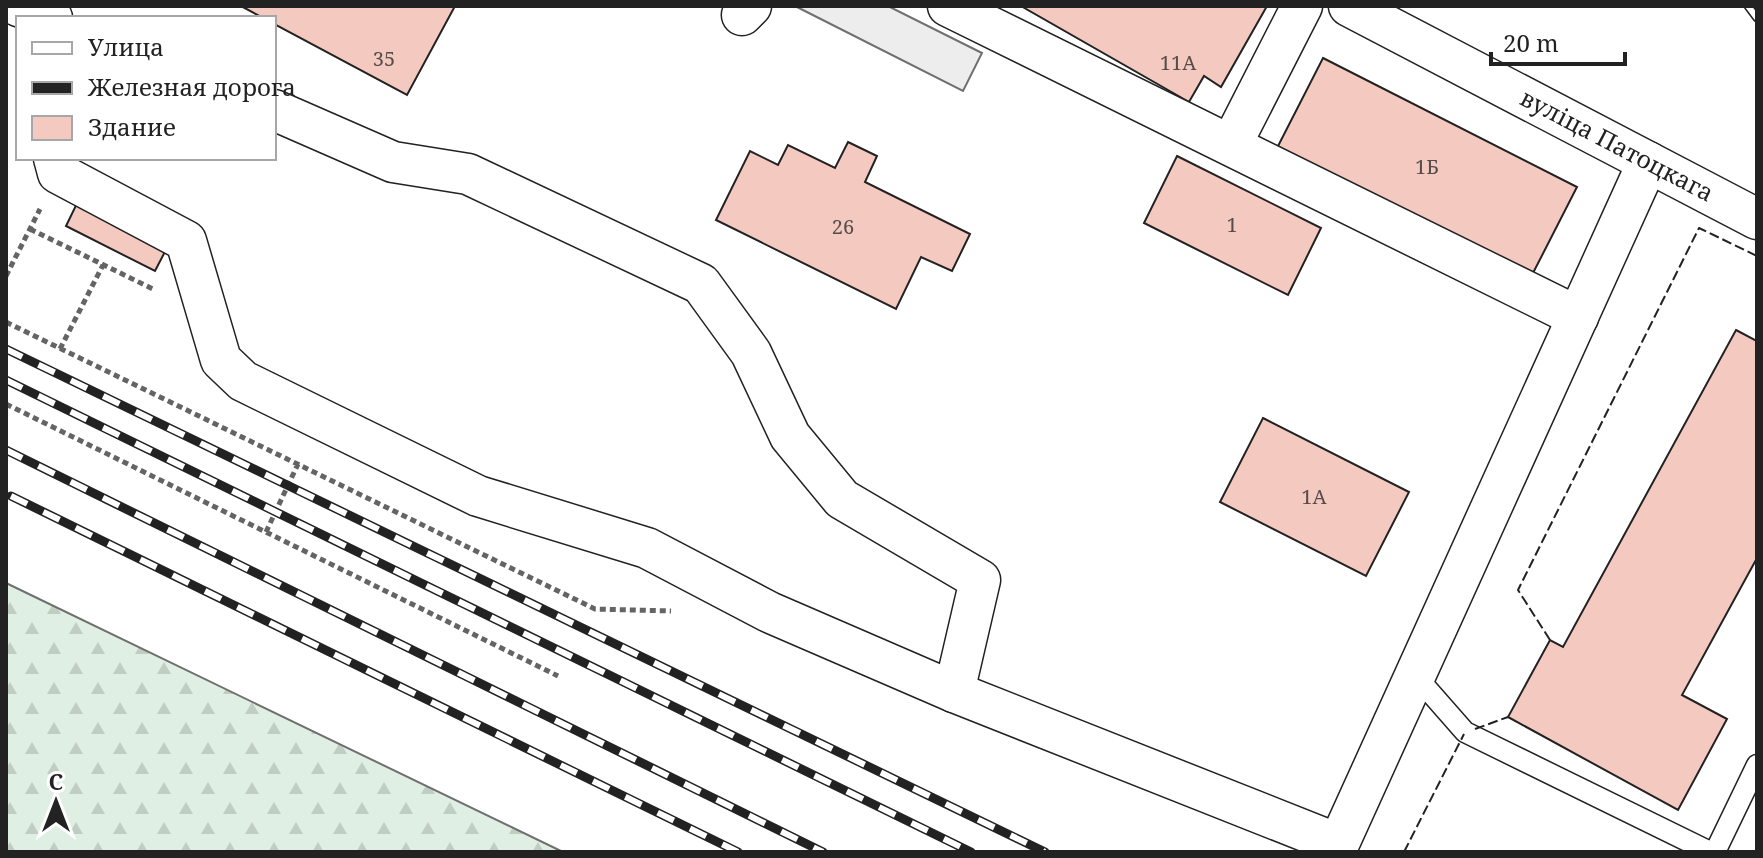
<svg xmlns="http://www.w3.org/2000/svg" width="1763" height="858" font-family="'Noto Serif',serif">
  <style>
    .forest { fill: url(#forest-firs); stroke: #6f6f6f; stroke-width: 2 }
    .parking { fill: #ededed; stroke: #6f6f6f; stroke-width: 2 }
    .building { fill: #f3c9c0; stroke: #222; stroke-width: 2 }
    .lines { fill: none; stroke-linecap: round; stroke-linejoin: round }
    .lane-casing { stroke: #222; stroke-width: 23 }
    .street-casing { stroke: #222; stroke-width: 43 }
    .path { stroke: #646464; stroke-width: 5; stroke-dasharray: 6 4; stroke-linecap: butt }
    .lane { stroke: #fff; stroke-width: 20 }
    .street { stroke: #fff; stroke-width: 40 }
    .rail-casing { stroke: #222; stroke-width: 9 }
    .rail { stroke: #fff; stroke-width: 6; stroke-dasharray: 18; stroke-linecap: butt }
    .fence { stroke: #222; stroke-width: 2; stroke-dasharray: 10 4; stroke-linecap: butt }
    .labels { text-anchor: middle; stroke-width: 6; stroke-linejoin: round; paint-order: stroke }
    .number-label { font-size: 20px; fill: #564c4a }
    .street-label { font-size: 24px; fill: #222; stroke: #fff }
  </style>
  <defs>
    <pattern id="forest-firs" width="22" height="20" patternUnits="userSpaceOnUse" patternTransform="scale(2)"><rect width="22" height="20" fill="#e0efe3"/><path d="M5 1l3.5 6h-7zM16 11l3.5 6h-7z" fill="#c0cdc2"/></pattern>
  </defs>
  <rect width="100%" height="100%" fill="#fff"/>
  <!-- forest -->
  <path class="forest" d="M 6,583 L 563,852 L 6,852 Z"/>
  <!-- parking -->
  <path class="parking" d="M 795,6 L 888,6 L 982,53 L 963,91 Z"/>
  <!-- building -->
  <path class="building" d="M 241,6 L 455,6 L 407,95 L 274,24 L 274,18 L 263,18 Z
    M 1021,6 L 1267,6 L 1221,87 L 1204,76 L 1189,102 Z
    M 1323,58 L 1577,187 L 1531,277 L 1277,148 Z
    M 848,142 L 877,156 L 865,182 L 970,234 L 952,271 L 921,257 L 896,309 L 716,220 L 750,151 L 778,165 L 788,145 L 835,168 Z
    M 1177,156 L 1321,228 L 1288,295 L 1144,223 Z
    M 81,195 L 171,240 L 155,271 L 66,226 Z
    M 1736,330 L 1757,341 L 1757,558 L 1682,695 L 1727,719 L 1678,810 L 1508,717 L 1550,640 L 1563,647 Z
    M 1263,418 L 1409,492 L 1366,576 L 1220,502 Z"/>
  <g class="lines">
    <defs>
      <path id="lane" d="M 1415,675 L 1465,732 L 1710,852
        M 1715,852 L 1757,765"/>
      <g id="street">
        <path d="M 18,6 L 52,18"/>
        <path d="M 948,6 L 1578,317"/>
        <path id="s1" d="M 1349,6 L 1757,219"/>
        <path d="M 742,15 L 751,6"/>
        <path d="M 274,110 L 393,162 L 468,174 L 701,284 L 751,353 L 790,436 L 842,499 L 980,580 L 954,692"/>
        <path d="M 1231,145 L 1302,6"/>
        <path d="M 54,158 L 58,173 L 186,241 L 221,360 L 243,381 L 478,496 L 647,548 L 769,612 L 954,692 L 1338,844"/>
        <path d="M 1335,852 L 1648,162"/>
      </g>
    </defs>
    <!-- lane casing -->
    <use href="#lane" class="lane-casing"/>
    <!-- street casing -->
    <use href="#street" class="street-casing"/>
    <!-- path -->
    <path class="path" d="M 30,229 L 155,290
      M 6,276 L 40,209
      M 6,322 L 595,609 L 671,611
      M 60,349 L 103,265
      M 6,404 L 558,676
      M 266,532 L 298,464"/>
    <!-- lane -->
    <use href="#lane" class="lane"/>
    <!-- street -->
    <use href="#street" class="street"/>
    <defs>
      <path id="rail" d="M 1748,6 L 1757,18
        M 6,349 L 1045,852
        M 6,380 L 971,852
        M 6,450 L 823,852
        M 11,496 L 738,852"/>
    </defs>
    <!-- rail casing -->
    <use href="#rail" class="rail-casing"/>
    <!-- rail -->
    <use href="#rail" class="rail"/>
    <!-- fence -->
    <path class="fence" d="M 1550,640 L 1518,590 L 1699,228 L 1757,256
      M 1475,729 L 1508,717
      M 1404,852 L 1464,734"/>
  </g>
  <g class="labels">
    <!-- number labels -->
    <g class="number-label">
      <text x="384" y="66">35</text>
      <text x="1178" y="70">11А</text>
      <text x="1427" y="174">1Б</text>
      <text x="1232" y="232">1</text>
      <text x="843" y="234">26</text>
      <text x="1314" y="504">1А</text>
    </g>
    <!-- street labels -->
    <g class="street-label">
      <text dy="8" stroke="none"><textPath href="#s1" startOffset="302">вуліца Патоцкага</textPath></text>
    </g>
  </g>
  <!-- border -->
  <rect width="1763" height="858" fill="none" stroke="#222222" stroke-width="16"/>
  <!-- legend -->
  <rect x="16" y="16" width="260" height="144" fill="#ffffff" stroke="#a7a7a7" stroke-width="2"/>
  <rect x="32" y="42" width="40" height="12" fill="#ffffff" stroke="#a7a7a7" stroke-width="2"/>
  <text x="88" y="56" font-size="24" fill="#222222">Улица</text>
  <rect x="32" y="82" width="40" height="12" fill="#222222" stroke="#a7a7a7" stroke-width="2"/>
  <text x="88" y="96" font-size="24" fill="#222222">Железная дорога</text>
  <rect x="32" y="116" width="40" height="24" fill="#f3c9c0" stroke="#a7a7a7" stroke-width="2"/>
  <text x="88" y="136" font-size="24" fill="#222222">Здание</text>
  <!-- north arrow -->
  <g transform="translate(56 802)" stroke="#ffffff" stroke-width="6" paint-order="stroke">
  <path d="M0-6L14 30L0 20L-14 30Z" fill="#222222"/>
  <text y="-12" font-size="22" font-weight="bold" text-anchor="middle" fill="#222222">С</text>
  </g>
  <!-- scale -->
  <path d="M1491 52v12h134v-12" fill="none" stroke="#222222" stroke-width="4"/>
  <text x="1503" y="52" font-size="24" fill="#222222" stroke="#ffffff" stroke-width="6" paint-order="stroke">20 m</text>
</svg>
